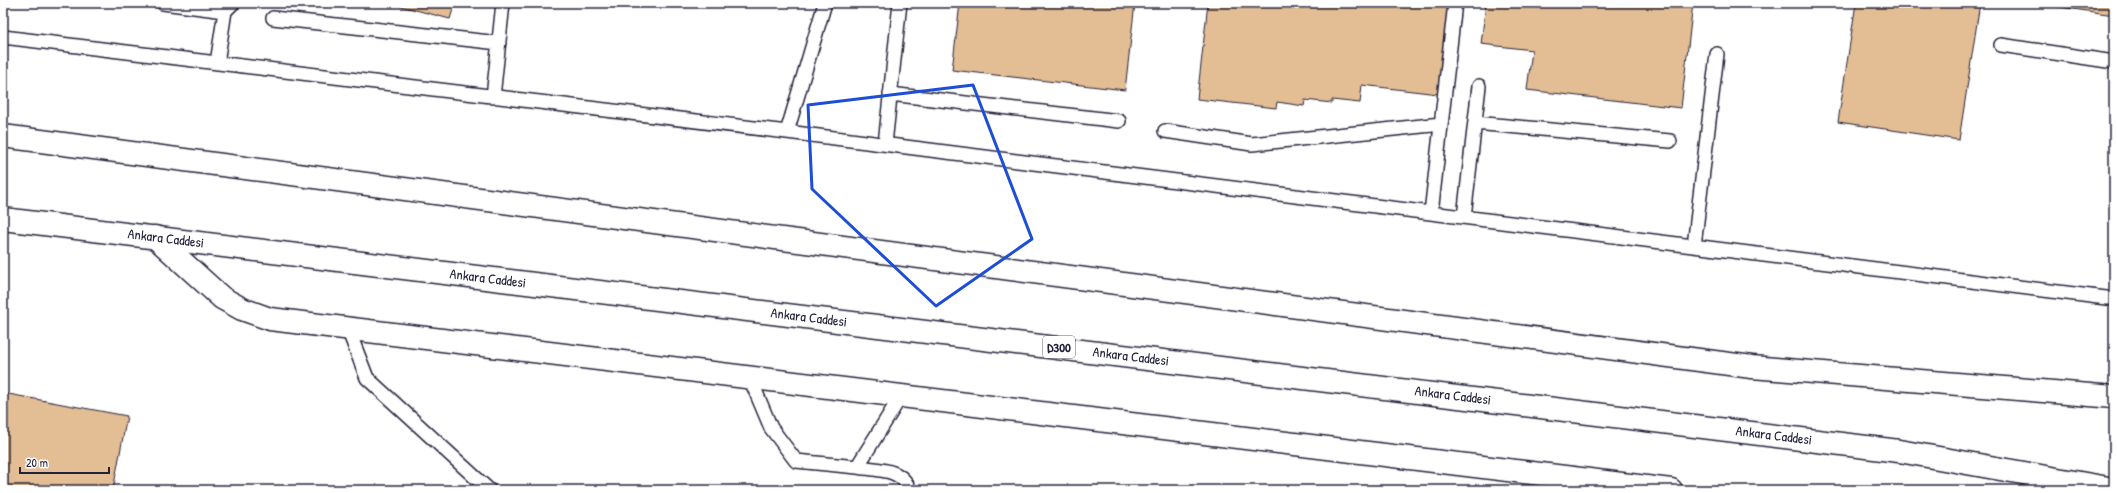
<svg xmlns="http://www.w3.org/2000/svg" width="2117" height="493" font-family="'Patrick Hand',sans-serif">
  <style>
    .building { fill: #e3bd94; stroke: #22223b }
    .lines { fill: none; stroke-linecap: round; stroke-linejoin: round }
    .lane-casing { stroke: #22223b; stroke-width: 16 }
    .street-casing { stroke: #22223b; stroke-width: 25 }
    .highway-casing { stroke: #22223b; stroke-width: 25 }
    .lane { stroke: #fff; stroke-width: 13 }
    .street { stroke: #fff; stroke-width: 22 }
    .highway { stroke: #fff; stroke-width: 22 }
    .marked { fill: none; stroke: #1d4ed8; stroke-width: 3; stroke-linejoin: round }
    .labels { text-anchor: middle; stroke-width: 4; stroke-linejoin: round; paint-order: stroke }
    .shield { fill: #fff; stroke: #646476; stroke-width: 1 }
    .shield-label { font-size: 13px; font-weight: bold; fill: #22223b }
    .street-label { font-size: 14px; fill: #22223b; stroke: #fff }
  </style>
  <rect width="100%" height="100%" fill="#fff"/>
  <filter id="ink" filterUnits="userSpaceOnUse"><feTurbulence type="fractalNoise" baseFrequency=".025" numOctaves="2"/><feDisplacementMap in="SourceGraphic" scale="8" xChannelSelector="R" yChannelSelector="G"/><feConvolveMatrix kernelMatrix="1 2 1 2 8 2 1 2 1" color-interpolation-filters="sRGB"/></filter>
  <g filter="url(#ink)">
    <!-- building -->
    <path class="building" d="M 389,3 L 455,3 L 450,19 Z
      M 960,3 L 1135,3 L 1125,90 L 952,70 Z
      M 1208,3 L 1449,3 L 1438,94 L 1362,85 L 1360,103 L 1332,100 L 1332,103 L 1305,100 L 1304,106 L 1277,102 L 1276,108 L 1197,99 Z
      M 1486,3 L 1693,3 L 1681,108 L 1527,90 L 1532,50 L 1481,44 Z
      M 1856,3 L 1980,3 L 1959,140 L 1838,122 Z
      M 2032,3 L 2114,3 L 2114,15 Z
      M 3,393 L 127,416 L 113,490 L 3,490 Z
      M 295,487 L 311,490 L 294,490 Z"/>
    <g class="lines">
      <defs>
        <path id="lane" d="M 163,3 L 225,11
          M 273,18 L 499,43
          M 3,37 L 787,132 L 2114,299
          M 2001,45 L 2114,62
          M 217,63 L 225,11 L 233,3
          M 890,94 L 1119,121
          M 493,97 L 503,3
          M 1475,123 L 1670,141
          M 1165,131 L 1252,144 L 1441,124
          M 787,132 L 825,3
          M 885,144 L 900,3
          M 1431,213 L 1455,3
          M 1464,217 L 1479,86
          M 1694,246 L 1717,54
          M 348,329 L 367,378 L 489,490
          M 750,378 L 771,428 L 796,461 L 857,467 L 901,396
          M 857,467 C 876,470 903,468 909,490"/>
        <path id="street" d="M 155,237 L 222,298 L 242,309 L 270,319 L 1671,490"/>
        <path id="highway" d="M 3,136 L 1752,367 L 2114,397
          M 3,219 L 1899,451 L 2114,489"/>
      </defs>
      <!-- lane casing -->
      <use href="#lane" class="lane-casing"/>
      <!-- street casing -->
      <use href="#street" class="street-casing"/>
      <!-- highway casing -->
      <use href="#highway" class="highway-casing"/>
      <!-- lane -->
      <use href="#lane" class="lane"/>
      <!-- street -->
      <use href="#street" class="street"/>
      <!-- highway -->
      <use href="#highway" class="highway"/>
    </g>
  </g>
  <!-- marked area -->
  <path class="marked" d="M 973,85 L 1032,239 L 936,306 L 812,189 L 808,105 Z"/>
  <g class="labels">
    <!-- shield labels -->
    <rect class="shield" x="1043" y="336" width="32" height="22" rx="3"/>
    <g class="shield-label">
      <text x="1059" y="352">D300</text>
    </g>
    <!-- street labels -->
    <g class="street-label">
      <text transform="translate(166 238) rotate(7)" y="5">Ankara Caddesi</text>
      <text transform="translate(488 278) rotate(7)" y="5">Ankara Caddesi</text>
      <text transform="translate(809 317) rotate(7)" y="5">Ankara Caddesi</text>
      <text transform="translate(1131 356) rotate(7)" y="5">Ankara Caddesi</text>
      <text transform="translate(1453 395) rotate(7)" y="5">Ankara Caddesi</text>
      <text transform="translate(1774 435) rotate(7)" y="5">Ankara Caddesi</text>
    </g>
  </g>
  <!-- margin -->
  <rect width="2117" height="493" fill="none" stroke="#fff" stroke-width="16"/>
  <rect x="8" y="8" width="2101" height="477" fill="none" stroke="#22223b" stroke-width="1.5" filter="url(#ink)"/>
  <!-- scale -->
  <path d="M20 467v6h89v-6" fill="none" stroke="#22223b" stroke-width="2"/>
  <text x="26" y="467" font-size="12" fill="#22223b" stroke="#ffffff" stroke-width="3" paint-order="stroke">20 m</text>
</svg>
